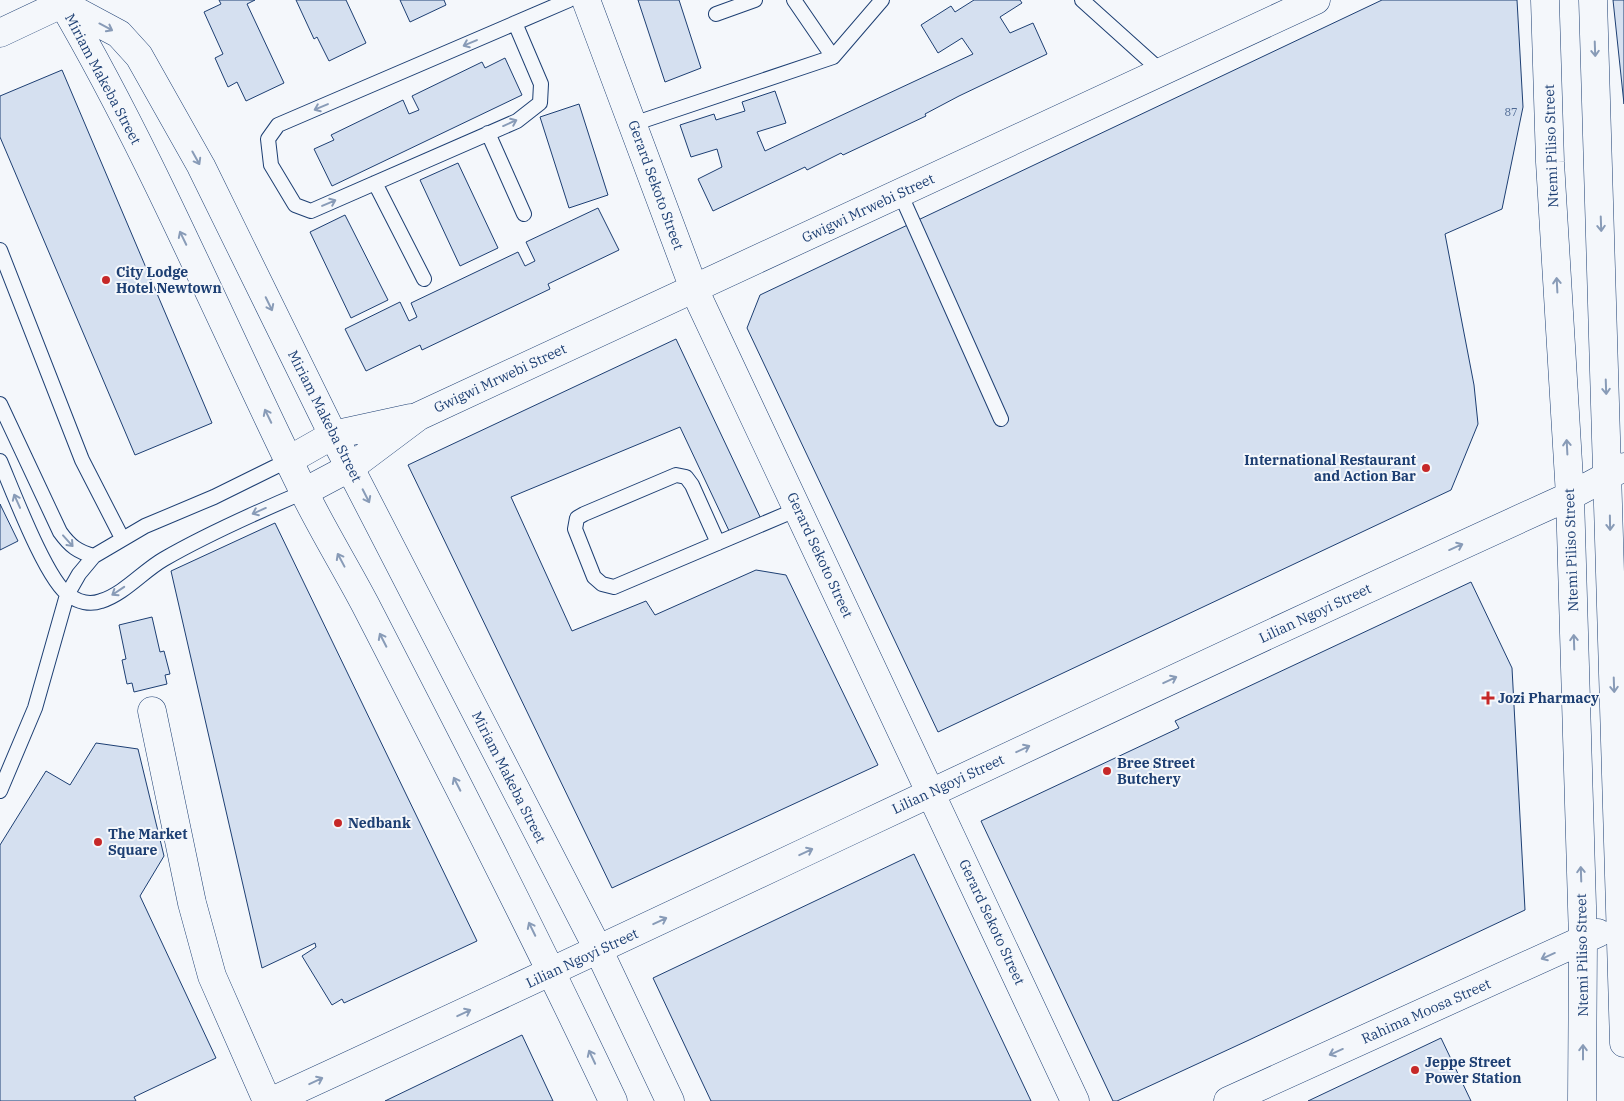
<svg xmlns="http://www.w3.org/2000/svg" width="1624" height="1101" font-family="'IBM Plex Serif',serif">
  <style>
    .building { fill: #d5e0f0; stroke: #1d3f73 }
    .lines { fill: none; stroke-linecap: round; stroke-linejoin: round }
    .service-casing { stroke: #1d3f73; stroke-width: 16 }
    .minor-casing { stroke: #1d3f73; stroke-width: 29 }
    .tertiary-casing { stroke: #1d3f73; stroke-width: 29 }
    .motorway-casing { stroke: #1d3f73; stroke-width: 29 }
    .service { stroke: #f4f7fb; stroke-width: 14 }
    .minor { stroke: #f4f7fb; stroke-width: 28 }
    .tertiary { stroke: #f4f7fb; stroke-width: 28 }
    .motorway { stroke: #f4f7fb; stroke-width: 28 }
    .oneway { stroke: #889bb7 }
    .poi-dot { fill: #c62828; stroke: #f4f7fb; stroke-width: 2 }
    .labels { text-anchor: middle; stroke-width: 4; stroke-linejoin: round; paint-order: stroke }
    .number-label { font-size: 11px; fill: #4b6792 }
    .street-label { font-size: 14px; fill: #1d3f73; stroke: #f4f7fb }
    .poi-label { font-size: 14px; font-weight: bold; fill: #1d3f73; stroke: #f4f7fb; text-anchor: start }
  </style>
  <rect width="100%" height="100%" fill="#f4f7fb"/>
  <!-- building -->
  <path class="building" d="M 219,0 L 255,0 L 247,4 L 284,83 L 246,101 L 237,82 L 228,87 L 215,58 L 223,54 L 204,12 L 221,4 Z
    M 296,0 L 346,0 L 366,43 L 329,61 L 317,37 L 314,39 Z
    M 400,0 L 444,0 L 446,5 L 410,22 Z
    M 638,0 L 679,0 L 701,68 L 665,82 Z
    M 974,0 L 1020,0 L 1022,3 L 1000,17 L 1010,33 L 1033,23 L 1047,54 L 959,96 L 925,114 L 926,116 L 843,155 L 841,153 L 807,170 L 805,167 L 713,211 L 698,179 L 722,167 L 717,149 L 691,157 L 680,125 L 714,114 L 716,120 L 745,111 L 742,102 L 775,91 L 786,123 L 757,132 L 765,151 L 973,54 L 962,38 L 938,53 L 921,25 L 951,6 L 955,12 Z
    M 1382,0 L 1517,0 L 1523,107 L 1502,209 L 1445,234 L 1474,385 L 1478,424 L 1451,490 L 938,732 L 747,328 L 760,295 Z
    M 1613,0 L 1624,0 L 1624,104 Z
    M 505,58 L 522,95 L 332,186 L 314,149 L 334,140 L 331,135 L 403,100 L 409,114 L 419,110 L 412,96 L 482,62 L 485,68 Z
    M 62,70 L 212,423 L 135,455 L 0,137 L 0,96 Z
    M 579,104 L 608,195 L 569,208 L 540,117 Z
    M 458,163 L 498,248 L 460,266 L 420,180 Z
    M 598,208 L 619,250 L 548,284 L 550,289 L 422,350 L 420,345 L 366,371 L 345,329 L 400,302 L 409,321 L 417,317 L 411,303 L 518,252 L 525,266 L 535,261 L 526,242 Z
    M 345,215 L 388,300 L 351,318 L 310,232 Z
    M 676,339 L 762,521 L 731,535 L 680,427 L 511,497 L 572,631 L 646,601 L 655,615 L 756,570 L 786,575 L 878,765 L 612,888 L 408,465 Z
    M 0,504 L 18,541 L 0,550 Z
    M 275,523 L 477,941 L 344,1003 L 342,999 L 332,1005 L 302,956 L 316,947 L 315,943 L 262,968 L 171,571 Z
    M 1471,582 L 1512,668 L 1525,910 L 1249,1040 L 1117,1101 L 1113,1101 L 981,821 L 1179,728 L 1175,721 Z
    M 152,617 L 160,652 L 164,651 L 170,674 L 165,675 L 167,684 L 134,692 L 132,683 L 127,684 L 122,660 L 126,659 L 119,625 Z
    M 96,743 L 138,749 L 164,856 L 140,896 L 216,1058 L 134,1097 L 136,1101 L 0,1101 L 0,845 L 46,771 L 70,785 Z
    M 914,854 L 1031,1101 L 711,1101 L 653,978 Z
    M 522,1035 L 553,1101 L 385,1101 Z
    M 1441,1038 L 1471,1101 L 1308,1101 Z"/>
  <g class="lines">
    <defs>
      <path id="service" d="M 794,0 L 833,57
        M 1082,0 L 1162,72
        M 716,14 L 755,0
        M 515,23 L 541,84 L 540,103 L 517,121 L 311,211 L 295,205 L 271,165 L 268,139 L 278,125 L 569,0
        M 633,124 L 833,57 L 882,0
        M 488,133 L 524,214
        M 375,183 L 424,279
        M 900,193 L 1001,419
        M 0,250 L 82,460 L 122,538
        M 0,404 L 60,532 C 70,546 78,552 94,556 L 145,526 L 214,497 L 289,460
        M 0,461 C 12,489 47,582 69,595 C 78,602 90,605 101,601 C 124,594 143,571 164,559 C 209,533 257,512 304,492
        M 718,543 L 692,485 L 686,477 L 676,475 L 584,514 L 577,518 L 575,529 L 594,577 L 602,584 L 614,587 L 798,509
        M 0,791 L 35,708 L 67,595 L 79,574 L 94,556"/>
      <path id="minor" d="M 586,0 L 694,289 L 1075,1101
        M 289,460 L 333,435 L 411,418
        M 304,492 L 351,467 L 419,416 L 1316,0
        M 152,711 L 192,903 L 212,976 L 267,1101"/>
      <path id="tertiary" d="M 1545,0 L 1550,162 L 1570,496 L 1583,940 L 1582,1101
        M 1593,0 L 1624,1043
        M 63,4 L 119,34 L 139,56 L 201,166 L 333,435 L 599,951 L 670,1101
        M 63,4 C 154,160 223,328 303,490 C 322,529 345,566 365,604 C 450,769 534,933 613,1101
        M 0,33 L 70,0
        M 272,1101 C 706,902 1135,693 1570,496 L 1624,467
        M 1228,1101 L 1598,933"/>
      <path id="motorway" d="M 60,0 L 63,4"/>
    </defs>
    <!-- service casing -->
    <use href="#service" class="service-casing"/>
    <!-- minor casing -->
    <use href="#minor" class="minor-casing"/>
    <!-- tertiary casing -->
    <use href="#tertiary" class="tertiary-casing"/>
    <!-- motorway casing -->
    <use href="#motorway" class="motorway-casing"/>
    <!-- service -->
    <use href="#service" class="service"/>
    <!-- minor -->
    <use href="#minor" class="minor"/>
    <!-- tertiary -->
    <use href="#tertiary" class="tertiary"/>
    <!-- motorway -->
    <use href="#motorway" class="motorway"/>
  </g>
  <!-- one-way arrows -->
  <defs><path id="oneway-shaft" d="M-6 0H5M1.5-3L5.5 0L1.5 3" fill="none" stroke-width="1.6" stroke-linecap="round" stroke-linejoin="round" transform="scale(1.25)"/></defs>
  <g class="oneway">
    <use href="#oneway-shaft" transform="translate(106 27) rotate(28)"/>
    <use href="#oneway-shaft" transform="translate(470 43) rotate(157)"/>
    <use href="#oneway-shaft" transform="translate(1595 49) rotate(88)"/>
    <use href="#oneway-shaft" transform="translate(321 107) rotate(157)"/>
    <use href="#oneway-shaft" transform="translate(510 123) rotate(-24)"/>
    <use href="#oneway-shaft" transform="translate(196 158) rotate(61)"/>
    <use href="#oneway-shaft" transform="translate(329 203) rotate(-23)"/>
    <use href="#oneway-shaft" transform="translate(1601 224) rotate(88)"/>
    <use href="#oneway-shaft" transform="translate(183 238) rotate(-116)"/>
    <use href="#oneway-shaft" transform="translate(1557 285) rotate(-93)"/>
    <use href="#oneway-shaft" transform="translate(269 304) rotate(64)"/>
    <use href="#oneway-shaft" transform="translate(1606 387) rotate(88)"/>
    <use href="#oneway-shaft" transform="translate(268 416) rotate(-116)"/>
    <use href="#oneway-shaft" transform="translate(1567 447) rotate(-93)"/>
    <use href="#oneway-shaft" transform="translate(366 496) rotate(63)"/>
    <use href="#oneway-shaft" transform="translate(17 501) rotate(-114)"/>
    <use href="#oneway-shaft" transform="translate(259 511) rotate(156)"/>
    <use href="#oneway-shaft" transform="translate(1610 523) rotate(89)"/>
    <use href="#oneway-shaft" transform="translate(68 541) rotate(48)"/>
    <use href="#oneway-shaft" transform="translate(1456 547) rotate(-24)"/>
    <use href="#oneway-shaft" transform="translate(341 560) rotate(-118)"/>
    <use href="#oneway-shaft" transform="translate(118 591) rotate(146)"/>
    <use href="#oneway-shaft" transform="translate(383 640) rotate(-117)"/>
    <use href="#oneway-shaft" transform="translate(1574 642) rotate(-92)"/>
    <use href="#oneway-shaft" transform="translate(1170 680) rotate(-25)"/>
    <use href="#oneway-shaft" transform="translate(1614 685) rotate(88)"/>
    <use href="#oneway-shaft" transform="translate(1023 749) rotate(-25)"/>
    <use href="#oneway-shaft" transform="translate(457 784) rotate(-117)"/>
    <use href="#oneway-shaft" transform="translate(806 852) rotate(-25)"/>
    <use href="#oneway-shaft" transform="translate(1581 874) rotate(-92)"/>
    <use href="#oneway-shaft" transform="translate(660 921) rotate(-25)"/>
    <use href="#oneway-shaft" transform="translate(532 929) rotate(-116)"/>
    <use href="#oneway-shaft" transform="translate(1548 956) rotate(156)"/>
    <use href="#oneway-shaft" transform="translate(464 1013) rotate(-25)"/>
    <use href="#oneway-shaft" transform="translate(1336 1052) rotate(156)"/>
    <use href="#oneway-shaft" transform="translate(1583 1052) rotate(-90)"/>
    <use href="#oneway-shaft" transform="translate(592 1057) rotate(-115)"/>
    <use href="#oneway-shaft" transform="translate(316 1081) rotate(-25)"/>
  </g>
  <!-- markers -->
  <g class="poi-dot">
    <circle cx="106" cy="280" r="5"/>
    <circle cx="1426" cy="468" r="5"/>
    <path d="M1485.5 690.5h5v5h5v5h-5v5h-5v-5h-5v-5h5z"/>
    <circle cx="1107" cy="771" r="5"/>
    <circle cx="338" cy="823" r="5"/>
    <circle cx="98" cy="842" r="5"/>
    <circle cx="1415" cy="1070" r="5"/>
  </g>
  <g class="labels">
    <!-- number labels -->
    <g class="number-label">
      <text x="1511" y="116">87</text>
    </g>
    <!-- street labels -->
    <g class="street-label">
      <text transform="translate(103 79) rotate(62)" y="5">Miriam Makeba Street</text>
      <text transform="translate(1551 146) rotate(-92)" y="5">Ntemi Piliso Street</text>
      <text transform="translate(656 185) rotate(70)" y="5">Gerard Sekoto Street</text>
      <text transform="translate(868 208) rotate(-25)" y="5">Gwigwi Mrwebi Street</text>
      <text transform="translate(500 378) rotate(-25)" y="5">Gwigwi Mrwebi Street</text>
      <text transform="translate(325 416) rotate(63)" y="5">Miriam Makeba Street</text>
      <text transform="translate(1571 550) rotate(-92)" y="5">Ntemi Piliso Street</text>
      <text transform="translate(820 555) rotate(65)" y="5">Gerard Sekoto Street</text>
      <text transform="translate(1315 613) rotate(-25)" y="5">Lilian Ngoyi Street</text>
      <text transform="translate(509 777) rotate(63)" y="5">Miriam Makeba Street</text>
      <text transform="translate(948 784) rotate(-25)" y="5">Lilian Ngoyi Street</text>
      <text transform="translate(992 922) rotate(65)" y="5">Gerard Sekoto Street</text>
      <text transform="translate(1582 955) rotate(-91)" y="5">Ntemi Piliso Street</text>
      <text transform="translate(582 958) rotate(-25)" y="5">Lilian Ngoyi Street</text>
      <text transform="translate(1426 1011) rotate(-24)" y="5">Rahima Moosa Street</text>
    </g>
    <!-- poi labels -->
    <g class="poi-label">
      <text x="116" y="277">City Lodge<tspan x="116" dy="16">Hotel Newtown</tspan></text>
      <text x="1416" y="465" text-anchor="end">International Restaurant<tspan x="1416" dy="16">and Action Bar</tspan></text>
      <text x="1498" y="703">Jozi Pharmacy</text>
      <text x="1117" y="768">Bree Street<tspan x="1117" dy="16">Butchery</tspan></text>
      <text x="348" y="828">Nedbank</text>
      <text x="108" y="839">The Market<tspan x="108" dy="16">Square</tspan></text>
      <text x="1425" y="1067">Jeppe Street<tspan x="1425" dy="16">Power Station</tspan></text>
    </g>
  </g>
</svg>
